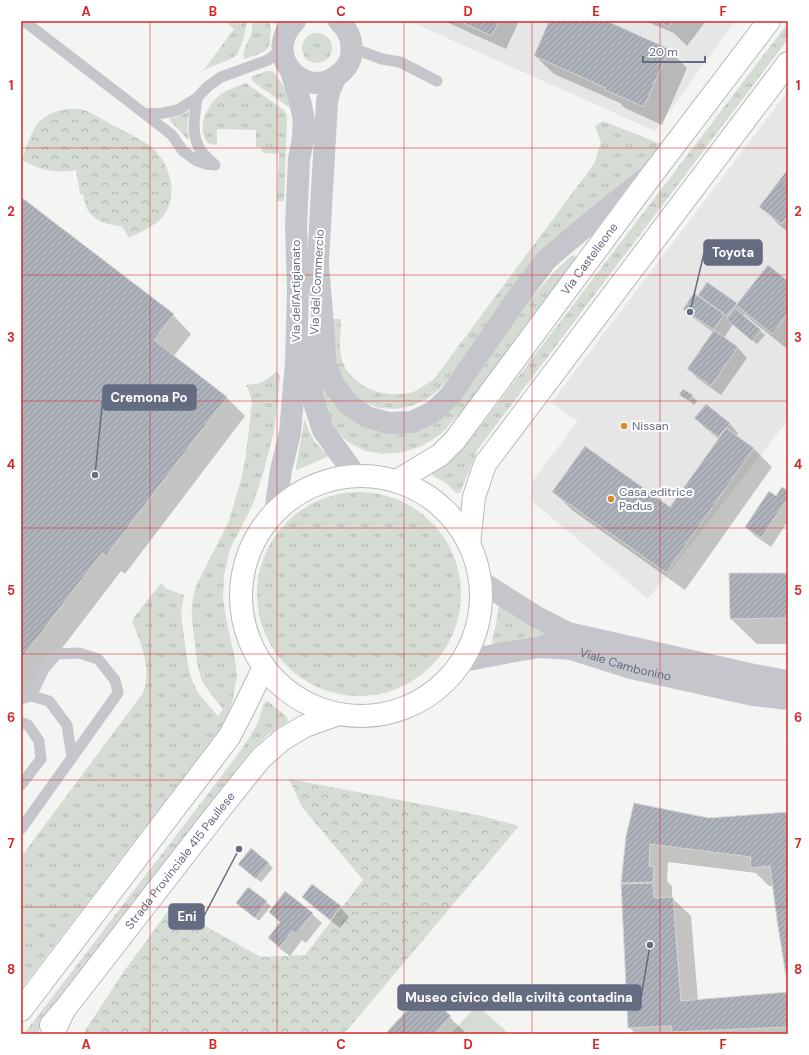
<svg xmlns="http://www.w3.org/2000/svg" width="809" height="1055" font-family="'DM Sans',sans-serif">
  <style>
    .built { fill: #e5e6e5 }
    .grass { fill: url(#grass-tufts) }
    .park { fill: url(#park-crowns) }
    .pitch { fill: #d4dcd3 }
    .shadow { fill: #0003 }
    .building { fill: url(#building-hatch); stroke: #d6d6d4 }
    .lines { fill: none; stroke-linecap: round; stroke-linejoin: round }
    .primary-casing { stroke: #b8b9be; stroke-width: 24 }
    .trunk-casing { stroke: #b7b8bc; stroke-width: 24 }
    .service { stroke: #c5c6cb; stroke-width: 11 }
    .tertiary { stroke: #c5c6cb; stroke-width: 22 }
    .primary { stroke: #fff; stroke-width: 22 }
    .trunk { stroke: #fff; stroke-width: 22 }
    .grid { fill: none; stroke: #d62828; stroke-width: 1; stroke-opacity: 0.55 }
    .poi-dot { fill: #de8928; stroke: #fff; stroke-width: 1.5 }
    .labels { text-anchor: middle; stroke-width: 4; stroke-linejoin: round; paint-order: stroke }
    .street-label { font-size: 12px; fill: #656c82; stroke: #fff }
    .poi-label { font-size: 12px; fill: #656c82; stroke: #fff; text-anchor: start }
    .leader { fill: none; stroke: #656c82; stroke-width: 1.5 }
    .callout-dot { fill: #656c82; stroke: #fff; stroke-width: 1.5 }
    .callout { fill: #656c82; stroke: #656c82; stroke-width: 1.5 }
    .callout-label { font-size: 13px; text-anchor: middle; font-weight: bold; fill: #fff }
    .neatline { fill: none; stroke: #d62828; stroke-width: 1.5 }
    .grid-label { font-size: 13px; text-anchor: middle; font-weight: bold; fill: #d62828 }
  </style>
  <defs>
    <pattern id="grass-tufts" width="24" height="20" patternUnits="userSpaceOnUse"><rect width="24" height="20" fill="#d4dcd3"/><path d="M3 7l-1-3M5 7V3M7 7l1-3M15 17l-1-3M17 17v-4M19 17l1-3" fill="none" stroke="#b0b6b1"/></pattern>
    <pattern id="park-crowns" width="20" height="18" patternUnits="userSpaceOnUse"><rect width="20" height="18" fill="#d4dcd3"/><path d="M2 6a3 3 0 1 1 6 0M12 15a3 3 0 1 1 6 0" fill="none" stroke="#b0b6b1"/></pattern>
    <pattern id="building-hatch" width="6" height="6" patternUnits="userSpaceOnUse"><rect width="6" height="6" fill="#aeb2ba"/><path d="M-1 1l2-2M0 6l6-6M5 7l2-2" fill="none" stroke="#91959d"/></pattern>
  </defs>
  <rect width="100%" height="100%" fill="#f4f5f2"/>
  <!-- built -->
  <path class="built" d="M 409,21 L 735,21 L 655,131 Z
    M 788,91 L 788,420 L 648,599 L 532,501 L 532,482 L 578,421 L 551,403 Z"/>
  <!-- grass -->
  <path class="grass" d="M 225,21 L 247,21 L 244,37 L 238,53 C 231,62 213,64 203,71 L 234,29 Z
    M 253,21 L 269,22 C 272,27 271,32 270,38 C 270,41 270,45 268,48 C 265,53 250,57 244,59 C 242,50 248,43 251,34 C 252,30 252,25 253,21 Z
    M 788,23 L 788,39 L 478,449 L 460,493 L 456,493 L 446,483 L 433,476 L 432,472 L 470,440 Z
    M302 48a15 15 0 1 1 30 0a15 15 0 1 1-30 0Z
    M 266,71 L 272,71 C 282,81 293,102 296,116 C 297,122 292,143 291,150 L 293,116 L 290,108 L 256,84 L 253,81 L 251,77 Z
    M 246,83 L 284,110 L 286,113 L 287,117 L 284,201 L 277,201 L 279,154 L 263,153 L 262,149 L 259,147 L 256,147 L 256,130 L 217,129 L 217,145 L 209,144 C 208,142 205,139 204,136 C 198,120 212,98 226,91 C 232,88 240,86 246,83 Z
    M 188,111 L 190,112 C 186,122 187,129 189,139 L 188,140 L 178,129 L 170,121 L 170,118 L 180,116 Z
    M 603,121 L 663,145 L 643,172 L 546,254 L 441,388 L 426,400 L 411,406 L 396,409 L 379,408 L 363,402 L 351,392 L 335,368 L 332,319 L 341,319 C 341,331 339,344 341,356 C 347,385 382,399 410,393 C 418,391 426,384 434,379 L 594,164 L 601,143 L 595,126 Z
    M 574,255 L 577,258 L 467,405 L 441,434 L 422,446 L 403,452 L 383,454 L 365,451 L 348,442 L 338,432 L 326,414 L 320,388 L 322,387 L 413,427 L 524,307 L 555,271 L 570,257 Z
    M 277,371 L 280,377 L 274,432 L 264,470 L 253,504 L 230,549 L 224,576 L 223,598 L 227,623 L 235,659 L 237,675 L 232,704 L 222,727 L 21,989 L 21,857 L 143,693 C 144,689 146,684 146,680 C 148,660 140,640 132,621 L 135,616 L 161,583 L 167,589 L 184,595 L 181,614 L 188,666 L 192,680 L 199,694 L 218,716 L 223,709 C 215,699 206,689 201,678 C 197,667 196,656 195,644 C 192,623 189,607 196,586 L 229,521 L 242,476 L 246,455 L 252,402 L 249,391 L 246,385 C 259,385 268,380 277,371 Z
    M 305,420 L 310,433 L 316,443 L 327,455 L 327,457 L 297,470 L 296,469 L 296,467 L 302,434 L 304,421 Z
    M257 594a102 102 0 1 1 204 0a102 102 0 1 1-204 0Z
    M 499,605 L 558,637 L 498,646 L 493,644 L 492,640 L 496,624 Z
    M 266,701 L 269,702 L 287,717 L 288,720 L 287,722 L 267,735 L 250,752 L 236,770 L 37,1034 L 24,1034 L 230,765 C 240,751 251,737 258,722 C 261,715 261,707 266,701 Z"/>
  <!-- park -->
  <path class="park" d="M 66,109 L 81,109 L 89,112 C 103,120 116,127 130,134 C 136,138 143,141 149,145 C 170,161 181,197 161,219 C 153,227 139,232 129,238 L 122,226 C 109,226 92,220 86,207 C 85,203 84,198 83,194 L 80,194 L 76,170 C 55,174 41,170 22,160 C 33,131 33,116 66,109 Z
    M 289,779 L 478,815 L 519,826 L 344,1034 L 83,1034 L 122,974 L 171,907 L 261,957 L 305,955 L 363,880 L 302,807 Z"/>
  <!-- pitch -->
  <path class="pitch" d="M 477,1005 L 509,1034 L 451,1034 Z"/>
  <!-- shadow -->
  <path class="shadow" d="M 444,21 L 519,21 L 506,49 Z
    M 551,21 L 605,21 L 669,50 L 687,68 L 662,125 L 625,108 L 620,103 L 554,74 L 535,56 Z
    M 645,21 L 706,21 L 687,46 L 674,33 Z
    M 788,170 L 788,232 L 779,225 L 761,206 Z
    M 21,199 L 173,315 L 191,334 L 173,357 L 227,398 L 245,416 L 125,574 L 121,571 L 21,702 Z
    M 788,282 L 788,345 L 786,348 L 751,320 L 745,314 L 743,316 L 765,335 L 757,344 L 733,324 L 724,338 L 738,348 L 747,358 L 721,395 L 697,378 L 688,369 L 713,332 L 694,318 L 684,309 L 698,297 L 707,283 L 737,305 Z
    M 681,394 L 692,396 L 697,401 L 694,405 Z
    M 695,418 L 729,423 L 738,433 L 736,436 L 754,449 L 772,467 L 685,590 L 572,510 L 554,492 L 671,508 L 719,439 L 705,428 Z
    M 788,492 L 788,521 L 771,547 L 755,536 L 746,527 L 777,497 Z
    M 788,574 L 788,644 L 757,644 L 731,619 Z
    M 788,813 L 788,983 L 773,886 L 769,886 L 756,873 L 668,862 L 667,881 L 672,886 L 672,898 L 691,916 L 698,1001 L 788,993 L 788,1034 L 636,1034 L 629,1027 L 624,885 L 622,883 L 627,836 L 709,819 Z
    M 268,863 L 273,868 L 261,882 L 244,869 Z
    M 304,897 L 340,907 L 349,917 L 340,928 L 313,907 Z
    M 266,902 L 271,906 L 259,921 L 237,903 Z
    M 312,914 L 322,923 L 306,943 L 302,940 L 290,956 L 279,948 L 269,938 L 281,923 Z
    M 424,993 L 464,1031 L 462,1034 L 387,1034 Z"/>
  <!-- building -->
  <path class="building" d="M 459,21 L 499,21 L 492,36 Z
    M 549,21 L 607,21 L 669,49 L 644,107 L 605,90 L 606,88 L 534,56 Z
    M 661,21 L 673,21 L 668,28 Z
    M 788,169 L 788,219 L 786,218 L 782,224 L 759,207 Z
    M 21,197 L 174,314 L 154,340 L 227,397 L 106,556 L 102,553 L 21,659 Z
    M 768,265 L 788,281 L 788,313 L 772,334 L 736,305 Z
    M 707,282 L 737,303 L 727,316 L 698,295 Z
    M 694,293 L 724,314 L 714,330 L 683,309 Z
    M 735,308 L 761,330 L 752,341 L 726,319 Z
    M 714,330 L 738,347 L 711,386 L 687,369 Z
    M 683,389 L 693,395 L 689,401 L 679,395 Z
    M 706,404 L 730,423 L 718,437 L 694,418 Z
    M 726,428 L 754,448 L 666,573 L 552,492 L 585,446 L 670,507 Z
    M 782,487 L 788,491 L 788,498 L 761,538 L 745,527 L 769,491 L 776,496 Z
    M 729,573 L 788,573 L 788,618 L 730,619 Z
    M 634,803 L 709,818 L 788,812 L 788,989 L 777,920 L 770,866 L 750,868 L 751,857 L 650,844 L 649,866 L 654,867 L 653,882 L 621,883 L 626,836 Z
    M 251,848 L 269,863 L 256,879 L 238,864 Z
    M 653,883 L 654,898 L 673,897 L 681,1001 L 788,992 L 788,1027 L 672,1032 L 671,1026 L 628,1028 L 621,884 Z
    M 312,884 L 341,906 L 330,920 L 302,897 Z
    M 248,887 L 267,901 L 255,918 L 236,903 Z
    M 285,891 L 313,913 L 296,934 L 292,931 L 280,947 L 268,938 L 280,922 L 269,912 Z
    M 424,992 L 451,1016 L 435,1034 L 385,1034 Z"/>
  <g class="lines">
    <defs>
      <g id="primary">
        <circle cx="361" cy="596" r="120"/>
        <path id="s2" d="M 397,481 L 440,455 L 455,440 L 654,172 L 769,21"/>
        <path d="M 469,544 L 474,497 L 485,464 L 788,63"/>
        <path d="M 21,1010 L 229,737 L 242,712 L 264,667"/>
        <path id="s3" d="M 51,1025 L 64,1010 L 217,813 L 261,758 L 283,739 L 305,726 L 339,714"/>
      </g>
      <path id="trunk" d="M 53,1034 L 64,1010"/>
    </defs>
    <!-- primary casing -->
    <use href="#primary" class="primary-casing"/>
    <!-- trunk casing -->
    <use href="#trunk" class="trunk-casing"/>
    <!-- service -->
    <path class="service" d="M 24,21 L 145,114 L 172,135 L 183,151 L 197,161 L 206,164 L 215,165
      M 352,48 L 382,59 L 400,62 L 437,81
      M 197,98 C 195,116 190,134 201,151 C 205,156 210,160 215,165
      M 145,114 L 163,113 L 178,110 L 197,98 L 207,87 L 221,77 L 268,60 L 282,49
      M 21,699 L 31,696 L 49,701 L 67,725 L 72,758
      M 21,722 L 28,725 L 39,741 L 41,759 L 21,785
      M 21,829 L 118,693 L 115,680 L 98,659 L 79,653 L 57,654 L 44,669 L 31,696"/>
    <!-- tertiary -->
    <g class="tertiary">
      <path d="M 295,21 C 260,55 306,103 339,74 C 345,70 349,64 351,57 C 353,41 350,32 339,21"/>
      <path d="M 318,265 L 324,337 L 325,363 L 334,385 L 348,404 L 367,417 L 389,423 L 412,422 L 433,412 L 450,396 L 514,303 L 547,259 L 598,216 L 645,179"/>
      <path d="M 317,279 L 327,102 L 329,92 L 335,78"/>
      <path d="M 314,345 L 312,396 L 323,430 L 356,476"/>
      <path d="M 275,512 L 281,470 L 290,433 L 296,363 L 298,290 L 296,226 L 297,204 L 299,159 L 303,139 L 304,121 L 301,105 L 291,71"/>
      <path d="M 480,581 L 535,616 L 568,633 L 754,675 L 788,681"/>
      <path id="s1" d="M 463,661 L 510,652 L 541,647 L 571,649 L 631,668 L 753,695 L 788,699"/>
    </g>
    <!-- primary -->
    <use href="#primary" class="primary"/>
    <!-- trunk -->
    <use href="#trunk" class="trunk"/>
  </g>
  <!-- grid -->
  <path class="grid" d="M 150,21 L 150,1034M 277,21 L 277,1034M 404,21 L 404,1034M 532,21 L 532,1034M 660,21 L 660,1034M 21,148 L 788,148M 21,275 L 788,275M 21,401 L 788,401M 21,528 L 788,528M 21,654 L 788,654M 21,780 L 788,780M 21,907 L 788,907"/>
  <!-- markers -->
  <g class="poi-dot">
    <circle cx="624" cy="426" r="4"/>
    <circle cx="611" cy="499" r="4"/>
  </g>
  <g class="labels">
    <!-- street labels -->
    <g class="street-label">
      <text dy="4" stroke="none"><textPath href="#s2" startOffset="297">Via Castelleone</textPath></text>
      <text transform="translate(317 282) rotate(-87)" y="4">Via del Commercio</text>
      <text transform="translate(296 291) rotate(-90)" y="4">Via dell'Artigianato</text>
      <text dy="4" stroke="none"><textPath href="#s1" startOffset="166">Viale Cambonino</textPath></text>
      <text dy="4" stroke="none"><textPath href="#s3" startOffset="209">Strada Provinciale 415 Paullese</textPath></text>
    </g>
    <!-- poi labels -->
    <g class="poi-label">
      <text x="632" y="430">Nissan</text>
      <text x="619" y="496">Casa editrice<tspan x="619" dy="14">Padus</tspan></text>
    </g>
  </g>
  <!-- callouts -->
  <path class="leader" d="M690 312L704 253M95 475L103 397M239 849L204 916M650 945L641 998"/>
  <g class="callout-dot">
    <circle cx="690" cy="312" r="4"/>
    <circle cx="95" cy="475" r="4"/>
    <circle cx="239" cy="849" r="4"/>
    <circle cx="650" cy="945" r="4"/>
  </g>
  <g class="callout">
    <rect x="704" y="240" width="58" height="25" rx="4"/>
    <rect x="103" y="385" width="93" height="25" rx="4"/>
    <rect x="169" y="904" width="35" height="25" rx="4"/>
    <rect x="398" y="985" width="243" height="25" rx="4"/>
  </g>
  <g class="callout-label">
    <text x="733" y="257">Toyota</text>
    <text x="149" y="402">Cremona Po</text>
    <text x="187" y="921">Eni</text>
    <text x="519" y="1002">Museo civico della civiltà contadina</text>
  </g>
  <!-- border -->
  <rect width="809" height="1055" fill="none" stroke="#ffffff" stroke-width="44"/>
  <!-- scale -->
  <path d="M643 56v6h62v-6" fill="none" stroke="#656c82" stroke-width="2"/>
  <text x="649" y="56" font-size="12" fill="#656c82" stroke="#ffffff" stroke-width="3" paint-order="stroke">20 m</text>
  <rect x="22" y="22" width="765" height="1011" class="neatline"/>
  <g class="grid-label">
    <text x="86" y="16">A</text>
    <text x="213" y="16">B</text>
    <text x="341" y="16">C</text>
    <text x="468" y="16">D</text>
    <text x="596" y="16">E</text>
    <text x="723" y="16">F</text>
    <text x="11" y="90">1</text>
    <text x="798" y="90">1</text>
    <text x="11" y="216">2</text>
    <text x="798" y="216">2</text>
    <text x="11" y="342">3</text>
    <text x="798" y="342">3</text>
    <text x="11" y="469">4</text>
    <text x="798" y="469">4</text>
    <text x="11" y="595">5</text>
    <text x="798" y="595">5</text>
    <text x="11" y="722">6</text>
    <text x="798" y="722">6</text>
    <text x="11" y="848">7</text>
    <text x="798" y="848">7</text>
    <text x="11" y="974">8</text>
    <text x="798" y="974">8</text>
    <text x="86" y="1049">A</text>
    <text x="213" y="1049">B</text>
    <text x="341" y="1049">C</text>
    <text x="468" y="1049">D</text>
    <text x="596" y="1049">E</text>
    <text x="723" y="1049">F</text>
  </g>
</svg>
